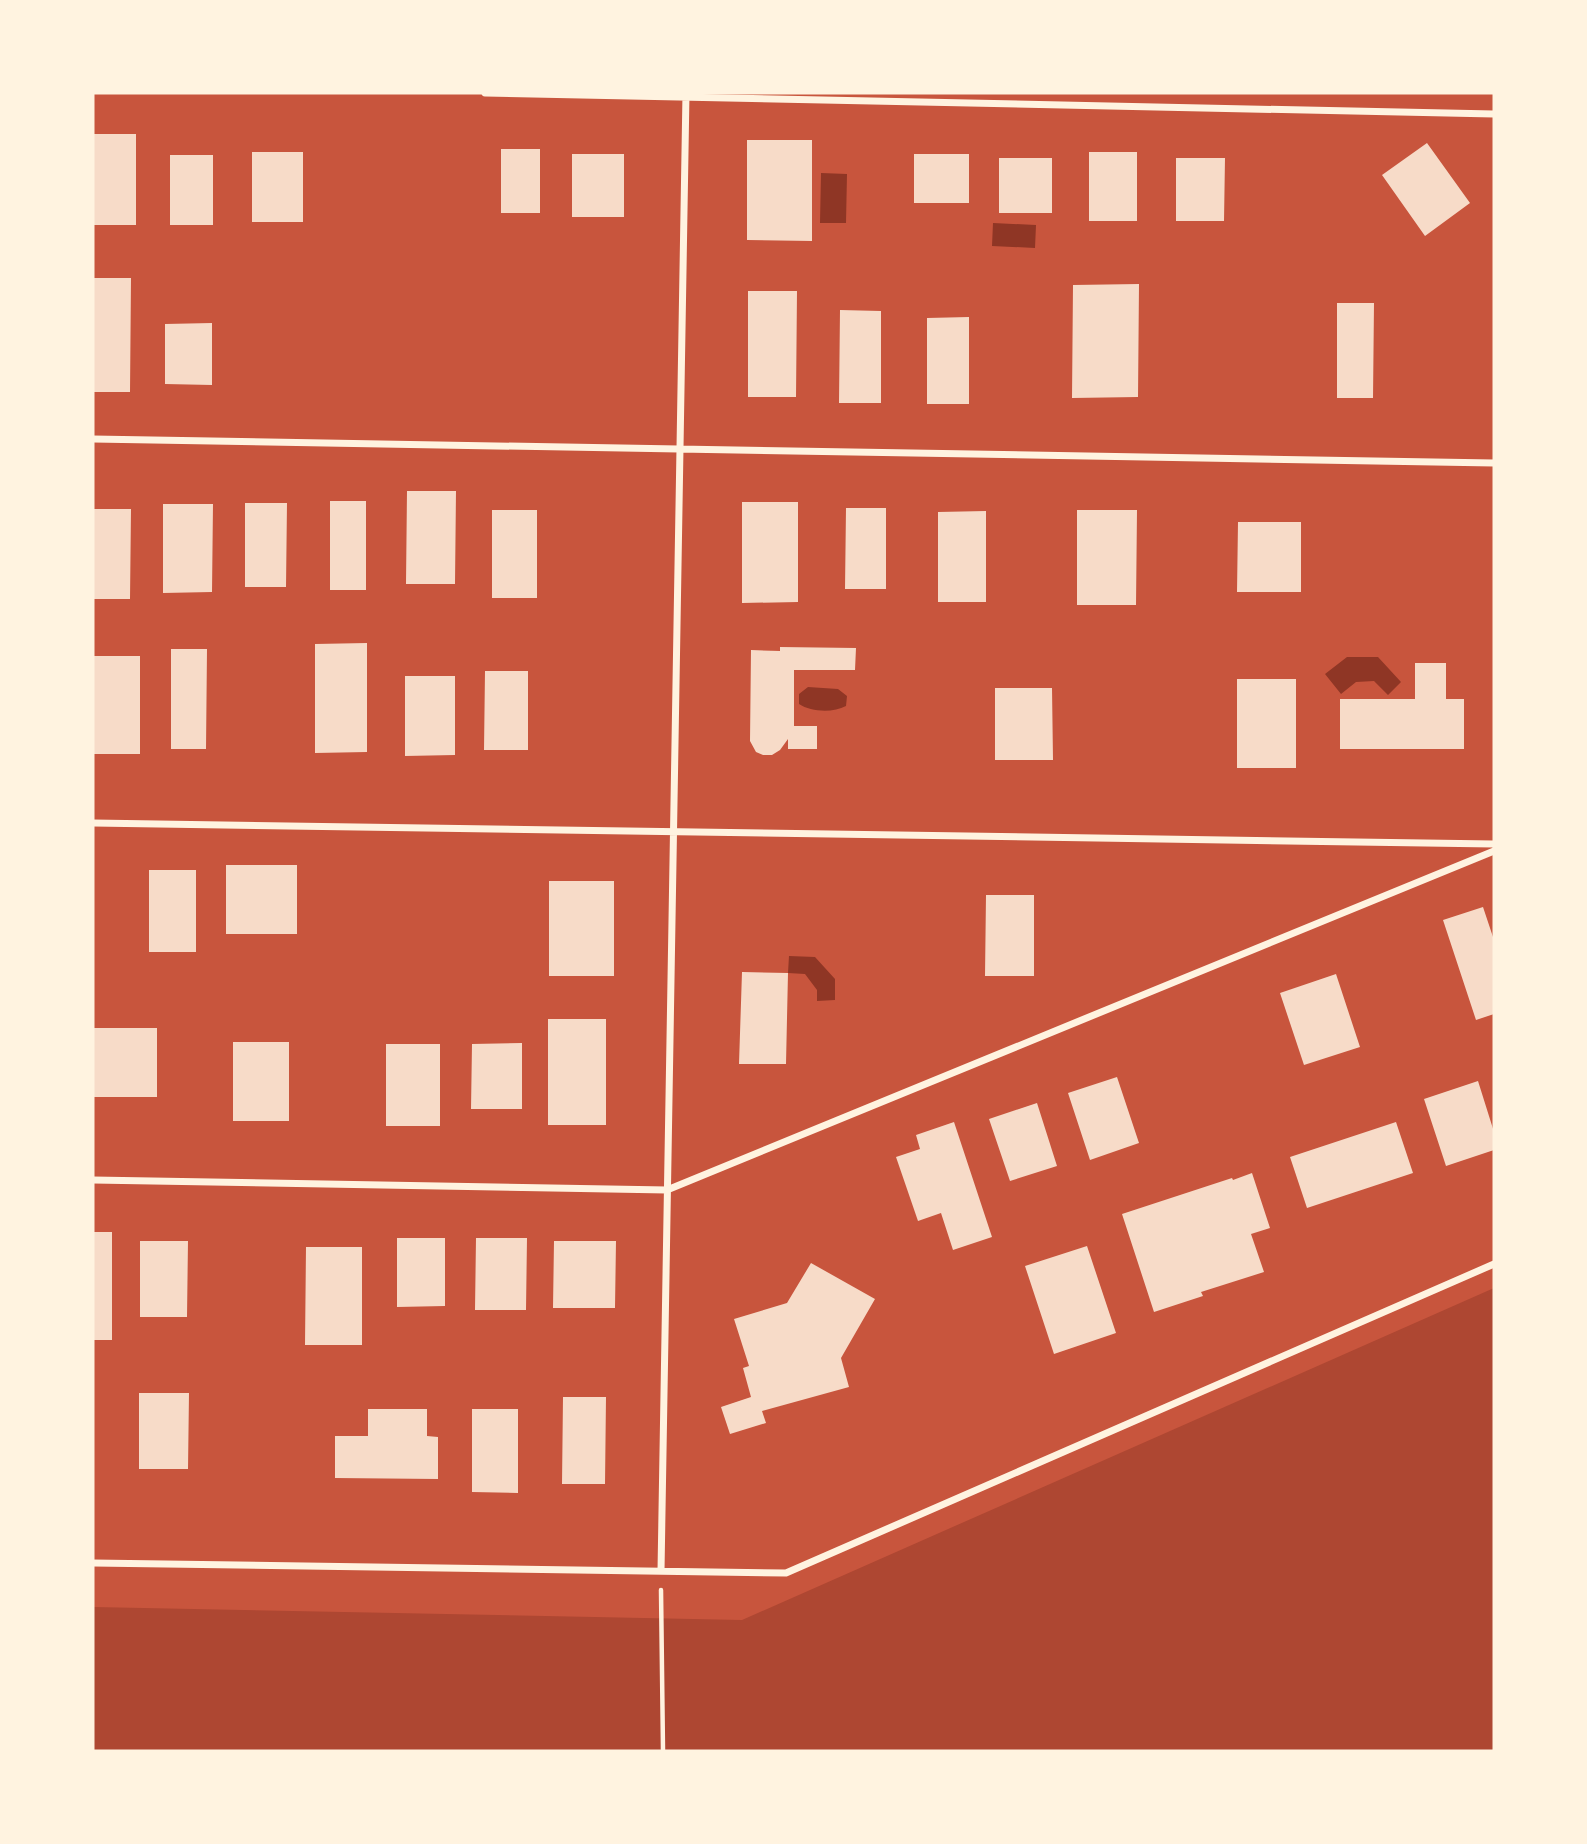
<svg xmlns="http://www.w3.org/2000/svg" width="1587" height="1844" font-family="Ubuntu,sans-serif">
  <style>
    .green { fill: #ae4732 }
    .water { fill: #8f3625 }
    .building { fill: #f7dbc8 }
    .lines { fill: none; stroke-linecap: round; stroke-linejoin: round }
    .path { stroke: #fff3e0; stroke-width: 4.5 }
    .minor { stroke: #fff3e0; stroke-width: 7 }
  </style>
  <rect width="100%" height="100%" fill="#c8553d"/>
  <!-- green -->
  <path class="green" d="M 1494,1288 L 1494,1751 L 93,1751 L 93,1607 L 742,1620 Z"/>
  <!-- water -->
  <path class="water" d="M 821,173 L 847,174 L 846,223 L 820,223 Z
    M 993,223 L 1036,225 L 1035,248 L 992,246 Z
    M 1347,657 L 1378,657 L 1401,682 L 1388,695 L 1374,681 L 1356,682 L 1341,694 L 1325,674 Z
    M 808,687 L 838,689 L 847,696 L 846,706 C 833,713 811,712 799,704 L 799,694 Z
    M 789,956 L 815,957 L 835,979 L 835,1000 L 817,1001 L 817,990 L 805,974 L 788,973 Z"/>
  <!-- building -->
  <path class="building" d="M 93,134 L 136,134 L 136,225 L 93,225 Z
    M 747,140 L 812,140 L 812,241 L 747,240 Z
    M 1427,143 L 1470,203 L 1425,236 L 1382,175 Z
    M 501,149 L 540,149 L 540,213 L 501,213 Z
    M 252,152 L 303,152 L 303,222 L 252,222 Z
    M 1089,152 L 1137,152 L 1137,221 L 1089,221 Z
    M 572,154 L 624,154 L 624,217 L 572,217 Z
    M 914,154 L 969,154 L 969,203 L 914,203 Z
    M 170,155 L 213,155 L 213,225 L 170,225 Z
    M 999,158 L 1052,158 L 1052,213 L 999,213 Z
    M 1176,158 L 1225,158 L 1224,221 L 1176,221 Z
    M 93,278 L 131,278 L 130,392 L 93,392 Z
    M 1139,284 L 1138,397 L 1072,398 L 1073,285 Z
    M 748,291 L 797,291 L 796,397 L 748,397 Z
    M 1337,303 L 1374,303 L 1373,398 L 1337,398 Z
    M 840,310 L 881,311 L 881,403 L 839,403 Z
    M 969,317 L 969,404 L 927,404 L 927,318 Z
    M 212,323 L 212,385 L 165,384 L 165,324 Z
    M 407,491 L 456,491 L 455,584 L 406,584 Z
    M 330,501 L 366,501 L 366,590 L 330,590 Z
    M 742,502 L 798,502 L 798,602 L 742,603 Z
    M 245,503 L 287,503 L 286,587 L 245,587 Z
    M 163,504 L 213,504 L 212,592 L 163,593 Z
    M 846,508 L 886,508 L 886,589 L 845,589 Z
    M 93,509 L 131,509 L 130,599 L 93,599 Z
    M 492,510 L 537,510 L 537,598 L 492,598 Z
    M 1077,510 L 1137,510 L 1136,605 L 1077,605 Z
    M 986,511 L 986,602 L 938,602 L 938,512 Z
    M 1238,522 L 1301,522 L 1301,592 L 1237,592 Z
    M 367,643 L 367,752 L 315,753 L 315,644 Z
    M 780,647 L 856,648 L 855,670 L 794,670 L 794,726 L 817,726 L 817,749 L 788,749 L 788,739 L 780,750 L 772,755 L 763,755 L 756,752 L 750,741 L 751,650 L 780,651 Z
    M 171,649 L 207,649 L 206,749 L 171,749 Z
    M 93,656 L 140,656 L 140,754 L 93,754 Z
    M 1415,663 L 1446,663 L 1446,699 L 1464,699 L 1464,749 L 1340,749 L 1340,699 L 1415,699 Z
    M 485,671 L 528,671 L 528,750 L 484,750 Z
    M 405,676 L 455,676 L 455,755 L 405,756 Z
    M 1237,679 L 1296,679 L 1296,768 L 1237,768 Z
    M 995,688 L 1052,688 L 1053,760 L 995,760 Z
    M 226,865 L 297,865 L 297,934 L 226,934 Z
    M 149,870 L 196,870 L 196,952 L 149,952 Z
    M 549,881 L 614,881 L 614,976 L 549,976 Z
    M 986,895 L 1034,895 L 1034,976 L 985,976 Z
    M 1483,907 L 1494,940 L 1494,1014 L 1476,1020 L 1443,920 Z
    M 742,972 L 788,973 L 786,1064 L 739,1064 Z
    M 1336,974 L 1360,1047 L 1304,1065 L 1280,993 Z
    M 548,1019 L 606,1019 L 606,1125 L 548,1125 Z
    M 93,1028 L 157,1028 L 157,1097 L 93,1097 Z
    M 233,1042 L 289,1042 L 289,1121 L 233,1121 Z
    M 522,1043 L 522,1109 L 471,1109 L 472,1044 Z
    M 386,1044 L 440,1044 L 440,1126 L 386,1126 Z
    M 1117,1077 L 1139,1143 L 1090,1160 L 1068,1093 Z
    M 1478,1081 L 1494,1132 L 1494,1150 L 1446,1166 L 1424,1099 Z
    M 1037,1103 L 1057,1166 L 1010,1181 L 989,1119 Z
    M 954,1122 L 992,1237 L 953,1250 L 941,1213 L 918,1221 L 896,1157 L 920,1149 L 916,1135 Z
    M 1396,1122 L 1413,1173 L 1307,1208 L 1290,1157 Z
    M 1252,1173 L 1270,1228 L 1251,1234 L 1264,1272 L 1201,1292 L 1203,1296 L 1154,1312 L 1122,1214 L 1232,1178 L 1233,1180 Z
    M 93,1232 L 112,1232 L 112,1340 L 93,1340 Z
    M 397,1238 L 445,1238 L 445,1306 L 397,1307 Z
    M 476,1238 L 527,1238 L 526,1310 L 475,1310 Z
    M 140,1241 L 188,1241 L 187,1317 L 140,1317 Z
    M 554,1241 L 616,1241 L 615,1308 L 553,1308 Z
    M 1087,1246 L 1116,1333 L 1054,1354 L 1025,1266 Z
    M 306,1247 L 362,1247 L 362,1345 L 305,1345 Z
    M 811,1263 L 875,1299 L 841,1358 L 849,1387 L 762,1411 L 766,1423 L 730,1434 L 721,1407 L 751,1397 L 743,1368 L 749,1366 L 734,1319 L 787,1303 Z
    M 139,1393 L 189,1393 L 188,1469 L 139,1469 Z
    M 563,1397 L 606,1397 L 605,1484 L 562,1484 Z
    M 368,1409 L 427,1409 L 427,1436 L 438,1437 L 438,1479 L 335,1478 L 335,1436 L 368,1436 Z
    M 472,1409 L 518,1409 L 518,1493 L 472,1492 Z"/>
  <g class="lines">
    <!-- path -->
    <path class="path" d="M 661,1590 L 663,1751"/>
    <!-- minor -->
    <path class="minor" d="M 485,93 L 1494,114
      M 93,439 L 1494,463
      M 93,823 L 1494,844
      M 93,1180 L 667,1190 L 1494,851
      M 93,1563 L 786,1573 L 1494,1264
      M 661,1571 L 686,93"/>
  </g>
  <!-- border -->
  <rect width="1587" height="1844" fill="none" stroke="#fff3e0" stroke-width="189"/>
</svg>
